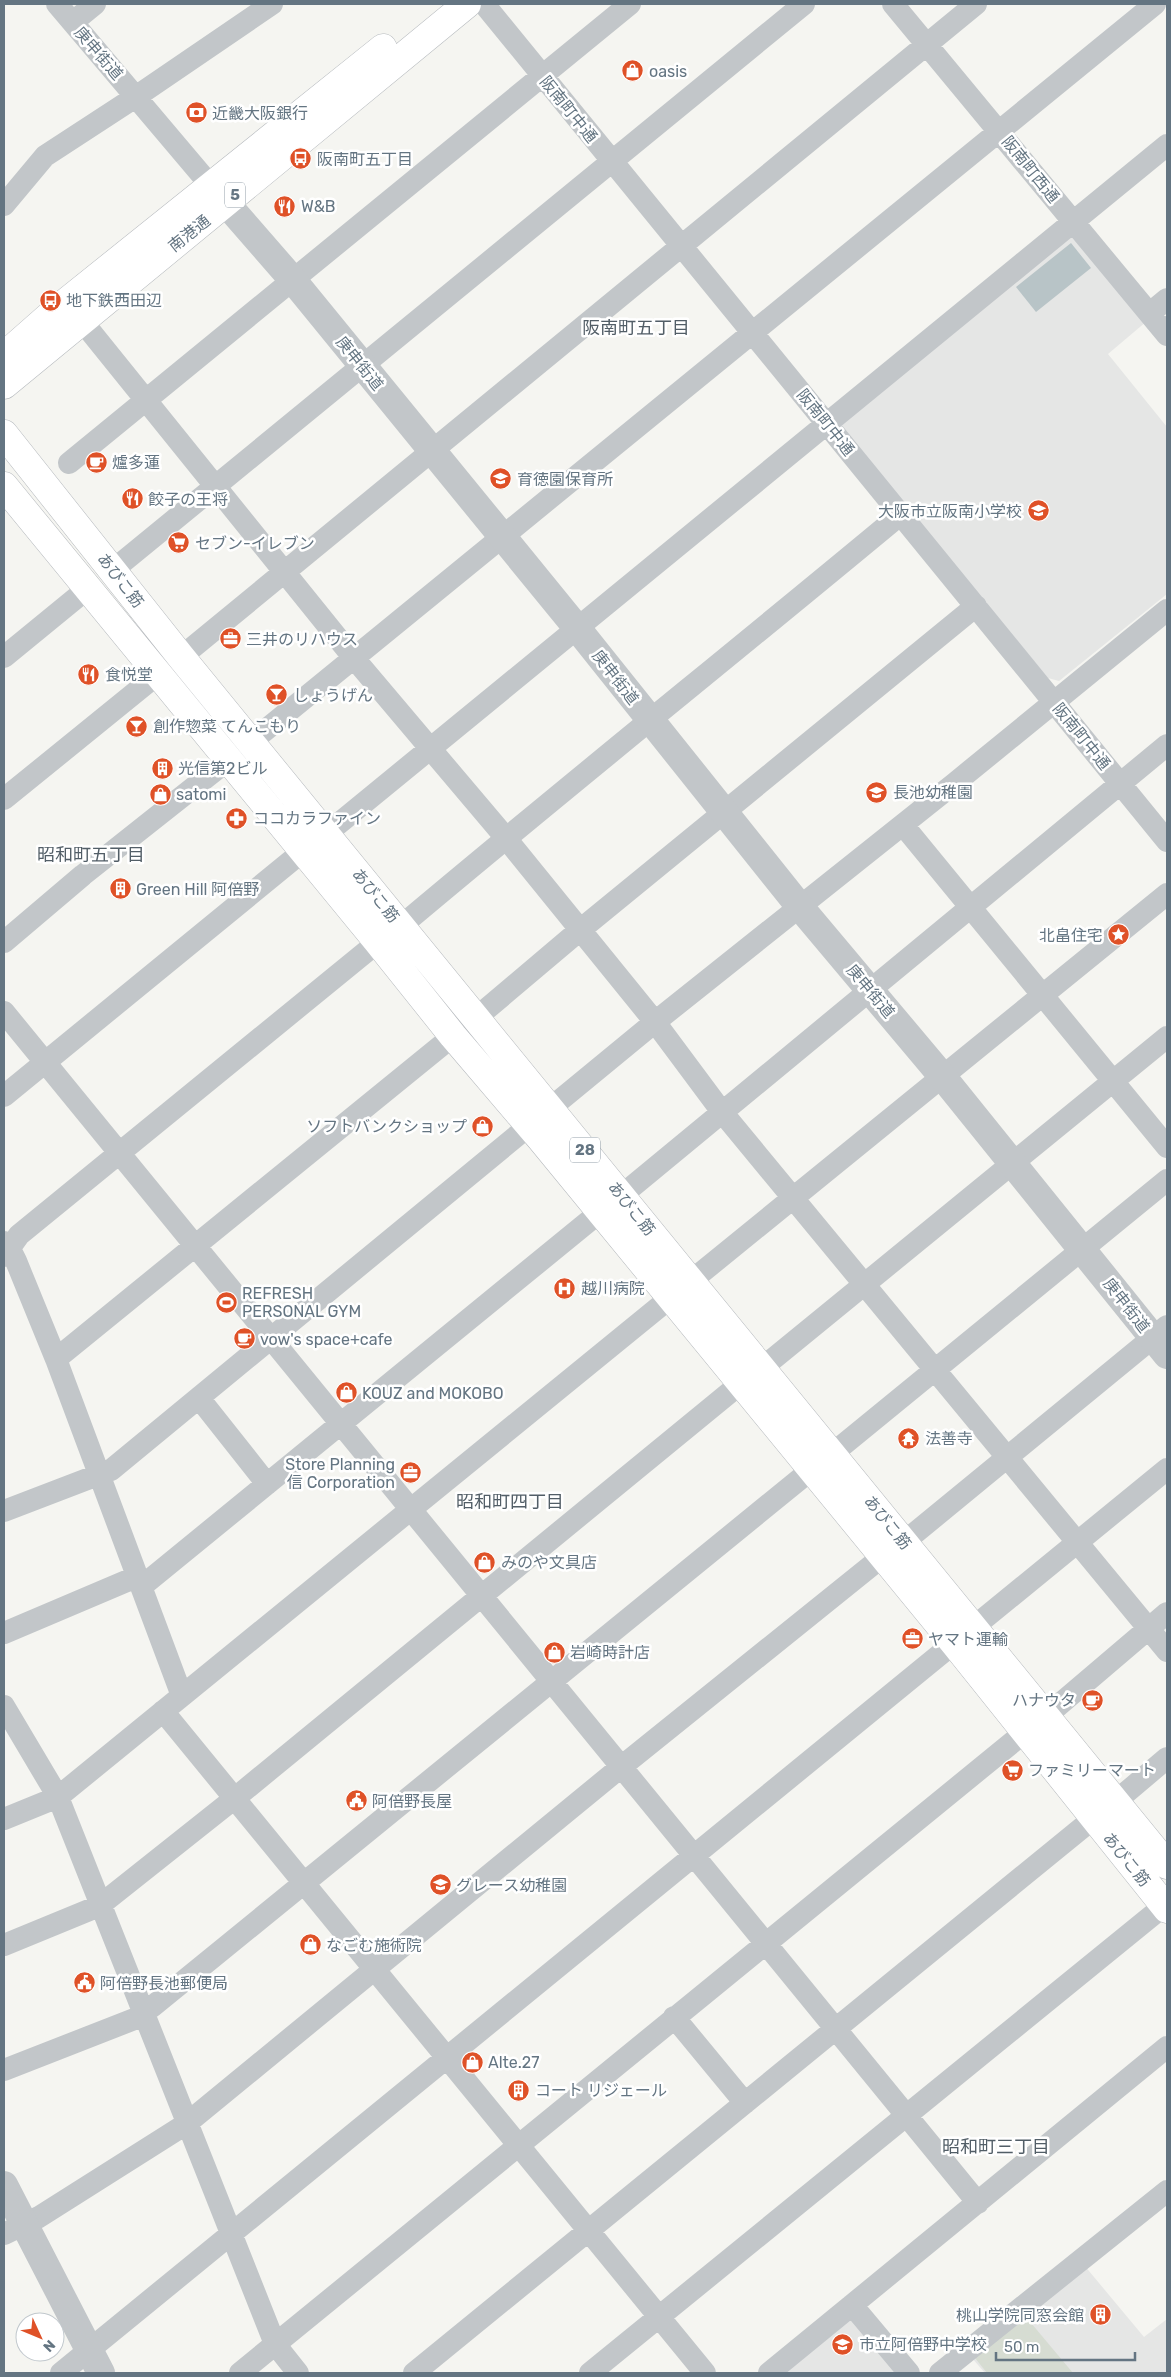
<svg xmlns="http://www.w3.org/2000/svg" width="1171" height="2377" font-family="Rubik,'Noto Sans JP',sans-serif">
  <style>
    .built { fill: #e5e6e5 }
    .green { fill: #d6dcd2 }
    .water { fill: #b8c4c7 }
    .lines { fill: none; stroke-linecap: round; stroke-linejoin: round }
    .primary-casing { stroke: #b5b9bd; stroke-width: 29 }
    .minor { stroke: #c2c6c9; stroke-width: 22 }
    .tertiary { stroke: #c2c6c9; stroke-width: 28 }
    .primary { stroke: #fff; stroke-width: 28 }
    .labels { text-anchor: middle; stroke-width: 5; stroke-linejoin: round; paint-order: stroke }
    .shield { fill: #fff; stroke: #929ea8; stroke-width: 1 }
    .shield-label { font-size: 15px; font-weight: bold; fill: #647582 }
    .street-label { font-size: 16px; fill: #647582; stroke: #fff }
    .poi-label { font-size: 16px; fill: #647582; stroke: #fff; text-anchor: start }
    .neighbourhood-label { font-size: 18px; fill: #525e67; stroke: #fff }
  </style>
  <rect width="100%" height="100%" fill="#f5f5f1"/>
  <!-- built -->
  <path class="built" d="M 1068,234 L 1079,237 L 1147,321 L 1108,354 L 1167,427 L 1167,594 L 1059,681 L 1048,678 L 839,425 Z
    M 1084,2265 L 1144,2337 L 1167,2319 L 1167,2373 L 985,2373 L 971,2357 Z
    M 848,2315 L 897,2373 L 778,2373 Z"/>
  <!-- green -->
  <path class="green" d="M 1026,2317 L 1073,2373 L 987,2373 L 975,2358 Z"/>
  <!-- water -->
  <path class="water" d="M 1071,243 L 1091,268 L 1036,312 L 1016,287 Z"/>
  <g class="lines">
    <defs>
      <path id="primary" d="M 4,356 L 55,311 L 383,48
        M 4,385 L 467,4
        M 4,434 L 181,657 L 1167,1865
        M 4,486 L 378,942 L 453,1036 L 540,1138 L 955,1644 L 1167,1909"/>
    </defs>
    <!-- primary casing -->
    <use href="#primary" class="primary-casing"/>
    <!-- minor -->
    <path class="minor" d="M 57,4 L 211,186
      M 484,4 L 1167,841
      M 893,4 L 1167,335
      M 73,22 L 95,4
      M 4,205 L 45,156 L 137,96 L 272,4
      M 1150,313 L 1167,299
      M 82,321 L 353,657 L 505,837 L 655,1022 L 722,1112 L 1167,1651
      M 69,463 L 630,4
      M 113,570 L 804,4
      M 4,657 L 87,589
      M 181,657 L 976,4
      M 4,799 L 158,674
      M 903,825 L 1167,1147
      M 326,834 L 1167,145
      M 401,926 C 566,787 735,652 901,514
      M 4,942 L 83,875 L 251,742 L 1155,4
      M 4,1012 L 978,2203
      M 476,1018 L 580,930 L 976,606
      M 4,1096 L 302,852
      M 622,1195 L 1167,745
      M 4,1242 L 9,1247 L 16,1261 L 56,1359 L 182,1696
      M 4,1256 L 19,1235 L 378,942
      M 691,1281 L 1167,894
      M 56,1359 L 453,1036
      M 762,1368 L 1167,1037
      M 199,1398 L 267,1484
      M 832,1454 L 1167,1180
      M 4,1511 L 111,1470 L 655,1022 L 955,783 L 1167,610
      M 904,1542 L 1167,1326
      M 4,1633 L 129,1580 L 147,1582 L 600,1212
      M 4,1706 L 58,1797 L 275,2344 L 298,2373
      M 163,1711 L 705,2373
      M 1046,1716 L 1167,1613
      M 1116,1801 L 1167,1758
      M 4,1819 L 58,1797 L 670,1298
      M 4,1945 L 99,1906 L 235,1798 L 740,1384
      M 674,2017 L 745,2103
      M 4,2070 L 137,2018 L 153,2006 L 811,1470
      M 4,2234 L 39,2217 L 186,2124 L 621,1767 L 882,1557
      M 852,2305 L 909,2373
      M 61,2373 L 1167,1469
      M 240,2373 L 1025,1732
      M 414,2373 L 1094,1818
      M 590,2373 L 1165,1905
      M 769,2373 L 1167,2047
      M 940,2373 L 1167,2191"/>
    <!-- tertiary -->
    <path class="tertiary" d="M 211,186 L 292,279 L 577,628 L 800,907 L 942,1076 L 1167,1355
      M 4,2185 L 101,2373"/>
    <!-- primary -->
    <use href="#primary" class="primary"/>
  </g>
  <!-- icons -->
  <defs>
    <symbol id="shop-disc" viewBox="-11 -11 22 22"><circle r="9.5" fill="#df5127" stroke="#fff"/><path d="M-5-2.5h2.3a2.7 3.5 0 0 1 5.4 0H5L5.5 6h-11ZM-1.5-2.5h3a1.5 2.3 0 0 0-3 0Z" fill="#fff"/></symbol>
    <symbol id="bank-disc" viewBox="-11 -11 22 22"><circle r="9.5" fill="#df5127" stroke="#fff"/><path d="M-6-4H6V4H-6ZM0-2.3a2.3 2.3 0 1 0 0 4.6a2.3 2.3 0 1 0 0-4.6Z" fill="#fff"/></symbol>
    <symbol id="bus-disc" viewBox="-11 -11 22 22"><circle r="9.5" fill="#df5127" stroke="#fff"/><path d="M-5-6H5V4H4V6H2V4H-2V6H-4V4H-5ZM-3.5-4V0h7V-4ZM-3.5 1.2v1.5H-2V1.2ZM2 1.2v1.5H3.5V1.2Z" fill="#fff"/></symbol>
    <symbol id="restaurant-disc" viewBox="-11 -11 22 22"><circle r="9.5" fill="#df5127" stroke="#fff"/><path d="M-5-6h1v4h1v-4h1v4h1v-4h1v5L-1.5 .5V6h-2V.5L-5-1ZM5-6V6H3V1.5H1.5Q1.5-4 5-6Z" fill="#fff"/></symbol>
    <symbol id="cafe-disc" viewBox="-11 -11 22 22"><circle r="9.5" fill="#df5127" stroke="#fff"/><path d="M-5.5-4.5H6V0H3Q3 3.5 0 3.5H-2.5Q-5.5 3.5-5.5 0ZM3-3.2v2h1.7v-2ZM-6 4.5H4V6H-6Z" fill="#fff"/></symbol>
    <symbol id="school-disc" viewBox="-11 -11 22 22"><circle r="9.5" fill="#df5127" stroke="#fff"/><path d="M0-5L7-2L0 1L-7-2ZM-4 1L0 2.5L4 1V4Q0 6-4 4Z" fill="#fff"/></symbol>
    <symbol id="supermarket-disc" viewBox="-11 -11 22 22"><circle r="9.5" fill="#df5127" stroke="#fff"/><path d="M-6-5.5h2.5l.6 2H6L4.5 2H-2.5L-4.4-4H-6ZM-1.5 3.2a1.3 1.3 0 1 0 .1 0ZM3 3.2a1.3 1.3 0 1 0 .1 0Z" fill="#fff"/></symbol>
    <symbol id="office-disc" viewBox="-11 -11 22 22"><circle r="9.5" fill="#df5127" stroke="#fff"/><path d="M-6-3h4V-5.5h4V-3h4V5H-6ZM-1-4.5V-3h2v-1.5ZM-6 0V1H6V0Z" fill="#fff"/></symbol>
    <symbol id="bar-disc" viewBox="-11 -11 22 22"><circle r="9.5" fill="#df5127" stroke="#fff"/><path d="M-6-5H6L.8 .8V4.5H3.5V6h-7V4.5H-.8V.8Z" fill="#fff"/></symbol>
    <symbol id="building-disc" viewBox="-11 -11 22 22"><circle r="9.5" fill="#df5127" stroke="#fff"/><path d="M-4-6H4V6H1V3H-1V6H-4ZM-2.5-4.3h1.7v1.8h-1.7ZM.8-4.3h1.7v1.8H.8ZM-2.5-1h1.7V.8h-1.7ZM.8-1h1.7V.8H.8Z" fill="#fff"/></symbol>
    <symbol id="pharmacy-disc" viewBox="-11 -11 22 22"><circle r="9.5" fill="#df5127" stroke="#fff"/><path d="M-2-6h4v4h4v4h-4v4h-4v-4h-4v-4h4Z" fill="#fff"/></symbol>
    <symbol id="sight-disc" viewBox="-11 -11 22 22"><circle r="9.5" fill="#df5127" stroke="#fff"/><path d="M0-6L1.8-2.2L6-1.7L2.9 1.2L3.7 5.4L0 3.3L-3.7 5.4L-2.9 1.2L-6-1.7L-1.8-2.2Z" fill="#fff"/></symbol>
    <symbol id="hospital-disc" viewBox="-11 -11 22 22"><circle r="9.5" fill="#df5127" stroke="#fff"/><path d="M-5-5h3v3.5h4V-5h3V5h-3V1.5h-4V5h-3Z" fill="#fff"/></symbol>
    <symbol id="stadium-disc" viewBox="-11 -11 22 22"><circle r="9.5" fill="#df5127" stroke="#fff"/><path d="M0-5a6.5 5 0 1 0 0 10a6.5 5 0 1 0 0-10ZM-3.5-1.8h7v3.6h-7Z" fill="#fff"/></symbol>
    <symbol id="temple-disc" viewBox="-11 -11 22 22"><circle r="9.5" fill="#df5127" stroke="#fff"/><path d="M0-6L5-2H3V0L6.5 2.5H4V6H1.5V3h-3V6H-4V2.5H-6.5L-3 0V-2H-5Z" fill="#fff"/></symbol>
    <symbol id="civic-disc" viewBox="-11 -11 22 22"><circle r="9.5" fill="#df5127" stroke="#fff"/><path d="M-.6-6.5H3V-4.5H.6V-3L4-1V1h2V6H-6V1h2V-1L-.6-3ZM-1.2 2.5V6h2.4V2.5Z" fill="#fff"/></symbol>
  </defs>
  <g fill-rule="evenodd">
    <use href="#shop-disc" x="620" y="58" width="25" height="25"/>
    <use href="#bank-disc" x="184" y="100" width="25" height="25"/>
    <use href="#bus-disc" x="288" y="146" width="25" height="25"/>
    <use href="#restaurant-disc" x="272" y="194" width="25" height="25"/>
    <use href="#bus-disc" x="38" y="288" width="25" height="25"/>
    <use href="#cafe-disc" x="84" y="450" width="25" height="25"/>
    <use href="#school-disc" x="488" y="466" width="25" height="25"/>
    <use href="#restaurant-disc" x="120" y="486" width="25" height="25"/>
    <use href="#school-disc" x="1026" y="498" width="25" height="25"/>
    <use href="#supermarket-disc" x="166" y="530" width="25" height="25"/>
    <use href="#office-disc" x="218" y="626" width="25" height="25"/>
    <use href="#restaurant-disc" x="76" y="662" width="25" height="25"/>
    <use href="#bar-disc" x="264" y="682" width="25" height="25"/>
    <use href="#bar-disc" x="124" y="714" width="25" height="25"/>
    <use href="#building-disc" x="150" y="756" width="25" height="25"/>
    <use href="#school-disc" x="864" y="780" width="25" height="25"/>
    <use href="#shop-disc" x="148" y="782" width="25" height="25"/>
    <use href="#pharmacy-disc" x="224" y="806" width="25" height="25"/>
    <use href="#building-disc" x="108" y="876" width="25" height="25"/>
    <use href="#sight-disc" x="1106" y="922" width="25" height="25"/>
    <use href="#shop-disc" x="470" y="1114" width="25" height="25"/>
    <use href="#hospital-disc" x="552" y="1276" width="25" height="25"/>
    <use href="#stadium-disc" x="214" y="1290" width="25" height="25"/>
    <use href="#cafe-disc" x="232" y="1326" width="25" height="25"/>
    <use href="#shop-disc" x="334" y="1380" width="25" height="25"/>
    <use href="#temple-disc" x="896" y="1426" width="25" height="25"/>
    <use href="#office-disc" x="398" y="1460" width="25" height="25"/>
    <use href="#shop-disc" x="472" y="1550" width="25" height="25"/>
    <use href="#office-disc" x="900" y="1626" width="25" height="25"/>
    <use href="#shop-disc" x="542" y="1640" width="25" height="25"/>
    <use href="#cafe-disc" x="1080" y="1688" width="25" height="25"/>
    <use href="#supermarket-disc" x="1000" y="1758" width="25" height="25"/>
    <use href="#civic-disc" x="344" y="1788" width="25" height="25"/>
    <use href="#school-disc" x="428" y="1872" width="25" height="25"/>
    <use href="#shop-disc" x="298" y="1932" width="25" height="25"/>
    <use href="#civic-disc" x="72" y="1970" width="25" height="25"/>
    <use href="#shop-disc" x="460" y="2050" width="25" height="25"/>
    <use href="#building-disc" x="506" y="2078" width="25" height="25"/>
    <use href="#building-disc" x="1088" y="2302" width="25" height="25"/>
    <use href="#school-disc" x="830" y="2332" width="25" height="25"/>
  </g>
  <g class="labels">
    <!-- shield labels -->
    <g class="shield">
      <rect x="225" y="182.5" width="20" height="25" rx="4"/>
      <rect x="570" y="1137.5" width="30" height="25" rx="4"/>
    </g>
    <g class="shield-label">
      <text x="235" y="200">5</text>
      <text x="585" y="1155">28</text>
    </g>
    <!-- street labels -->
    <g class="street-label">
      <text transform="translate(99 53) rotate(49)" y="6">庚申街道</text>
      <text transform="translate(569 109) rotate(51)" y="6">阪南町中通</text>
      <text transform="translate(1031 169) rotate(51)" y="6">阪南町西通</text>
      <text transform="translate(189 233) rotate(-39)" y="6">南港通</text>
      <text transform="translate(360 363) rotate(51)" y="6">庚申街道</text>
      <text transform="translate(826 422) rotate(51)" y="6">阪南町中通</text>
      <text transform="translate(121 580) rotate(52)" y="6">あびこ筋</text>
      <text transform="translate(616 677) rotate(52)" y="6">庚申街道</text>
      <text transform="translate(1082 736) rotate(51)" y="6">阪南町中通</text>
      <text transform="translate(376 895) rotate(51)" y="6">あびこ筋</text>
      <text transform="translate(871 991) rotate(50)" y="6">庚申街道</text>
      <text transform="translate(632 1208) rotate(51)" y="6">あびこ筋</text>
      <text transform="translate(1127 1305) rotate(52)" y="6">庚申街道</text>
      <text transform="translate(888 1522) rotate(51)" y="6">あびこ筋</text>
      <text transform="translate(1127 1859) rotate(51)" y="6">あびこ筋</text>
    </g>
    <!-- poi labels -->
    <g class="poi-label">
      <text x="649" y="77">oasis</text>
      <text x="212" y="119">近畿大阪銀行</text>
      <text x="317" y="165">阪南町五丁目</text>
      <text x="301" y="212">W&amp;B</text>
      <text x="66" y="306">地下鉄西田辺</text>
      <text x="112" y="468">爐多蓮</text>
      <text x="517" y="485">育徳園保育所</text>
      <text x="148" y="505">餃子の王将</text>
      <text x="1022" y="517" text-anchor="end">大阪市立阪南小学校</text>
      <text x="195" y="549">セブン-イレブン</text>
      <text x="246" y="645">三井のリハウス</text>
      <text x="105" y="680">食悦堂</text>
      <text x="293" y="701">しょうげん</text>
      <text x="153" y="732">創作惣菜 てんこもり</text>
      <text x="178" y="774">光信第2ビル</text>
      <text x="893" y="798">長池幼稚園</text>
      <text x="176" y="800">satomi</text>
      <text x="253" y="824">ココカラファイン</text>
      <text x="136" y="895">Green Hill 阿倍野</text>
      <text x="1103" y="941" text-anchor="end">北畠住宅</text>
      <text x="467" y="1132" text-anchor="end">ソフトバンクショップ</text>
      <text x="581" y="1294">越川病院</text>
      <text x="242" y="1299">REFRESH<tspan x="242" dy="18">PERSONAL GYM</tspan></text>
      <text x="260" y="1345">vow's space+cafe</text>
      <text x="362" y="1399">KOUZ and MOKOBO</text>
      <text x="925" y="1444">法善寺</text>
      <text x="395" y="1470" text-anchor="end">Store Planning<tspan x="395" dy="18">信 Corporation</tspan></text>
      <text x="501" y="1568">みのや文具店</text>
      <text x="928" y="1645">ヤマト運輸</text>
      <text x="570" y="1658">岩崎時計店</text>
      <text x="1076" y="1706" text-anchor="end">ハナウタ</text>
      <text x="1028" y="1776">ファミリーマート</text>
      <text x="372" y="1807">阿倍野長屋</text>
      <text x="456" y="1891">グレース幼稚園</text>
      <text x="326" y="1951">なごむ施術院</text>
      <text x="100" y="1989">阿倍野長池郵便局</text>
      <text x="488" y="2068">Alte.27</text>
      <text x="535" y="2096">コート リジェール</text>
      <text x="1084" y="2321" text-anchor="end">桃山学院同窓会館</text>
      <text x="859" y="2350">市立阿倍野中学校</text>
    </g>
    <!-- neighbourhood labels -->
    <g class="neighbourhood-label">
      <text x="636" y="334">阪南町五丁目</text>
      <text x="91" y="861">昭和町五丁目</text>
      <text x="510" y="1508">昭和町四丁目</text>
      <text x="996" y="2153">昭和町三丁目</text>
    </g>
  </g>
  <!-- border -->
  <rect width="1171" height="2377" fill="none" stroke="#647582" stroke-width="10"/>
  <!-- north arrow -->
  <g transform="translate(40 2337) rotate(134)"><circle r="24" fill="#ffffff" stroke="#c1c8cd"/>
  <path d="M0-4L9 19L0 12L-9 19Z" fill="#df5127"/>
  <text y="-8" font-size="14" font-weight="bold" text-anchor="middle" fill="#647582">N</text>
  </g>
  <!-- scale -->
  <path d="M996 2352v8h139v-8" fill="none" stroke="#647582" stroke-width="2.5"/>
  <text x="1004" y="2352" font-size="15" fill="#647582" stroke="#ffffff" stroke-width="4" paint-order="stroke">50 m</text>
</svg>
